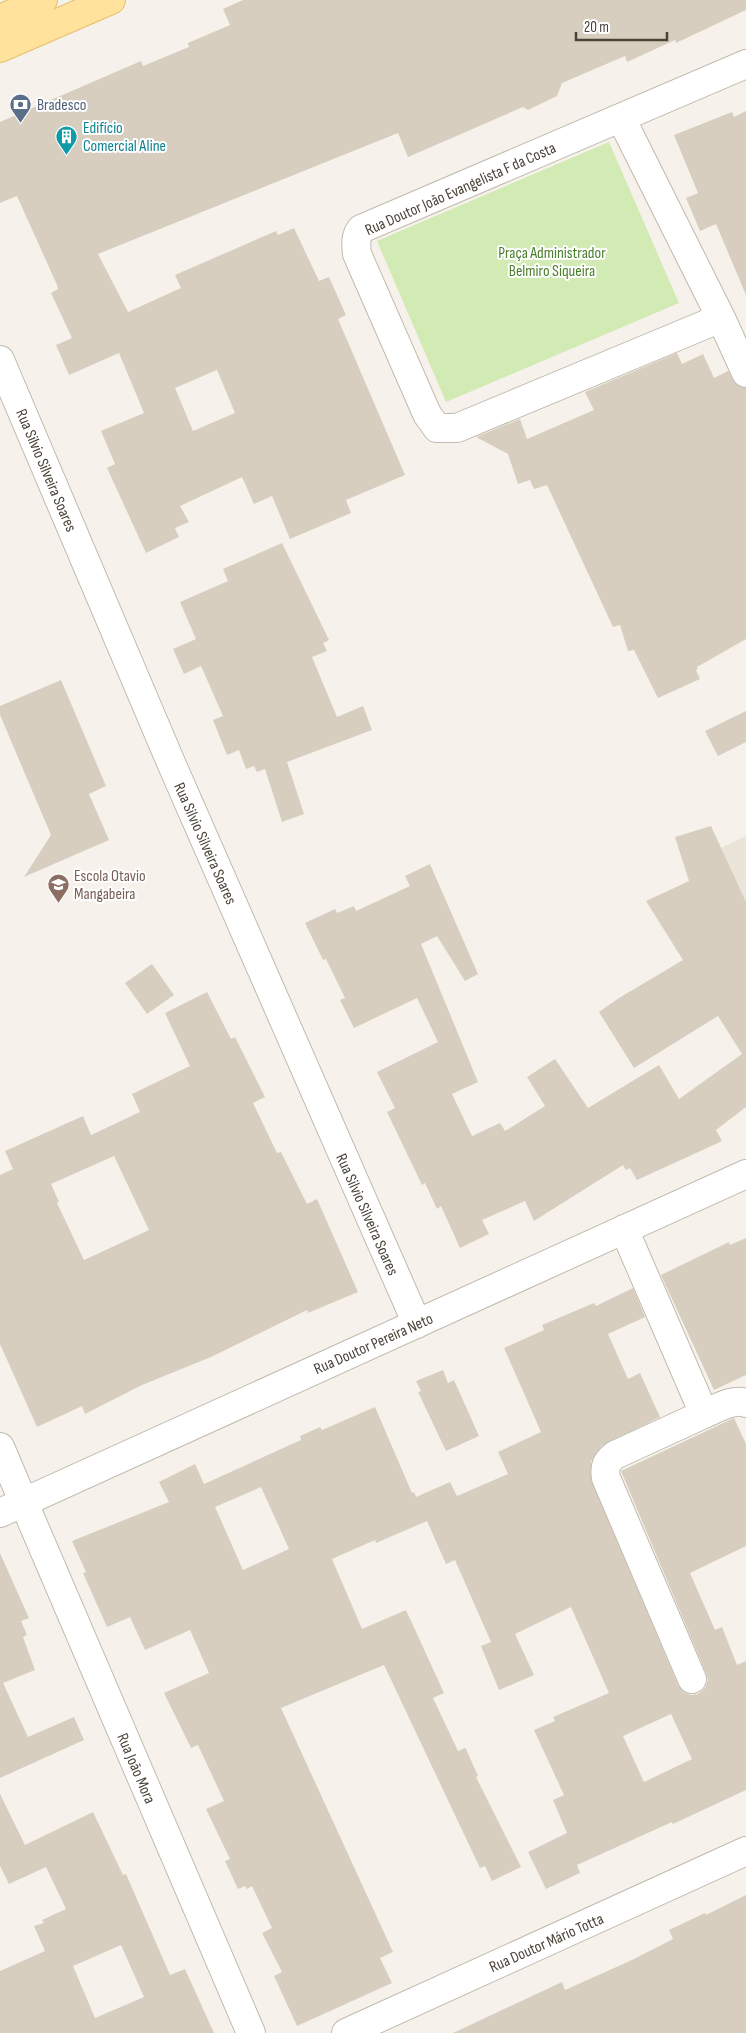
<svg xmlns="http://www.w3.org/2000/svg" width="746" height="2033" font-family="'Sofia Sans Condensed',sans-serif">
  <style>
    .residential { fill: #eae4d9 }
    .green { fill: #d2eab4 }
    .building { fill: #d7cec0; fill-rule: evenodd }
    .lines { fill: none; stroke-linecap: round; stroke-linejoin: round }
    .minor-casing { stroke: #c1baad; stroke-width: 30 }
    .major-casing { stroke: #e5c069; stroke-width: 30 }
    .minor { stroke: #fff; stroke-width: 28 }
    .major { stroke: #ffe29b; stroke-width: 28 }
    .labels { text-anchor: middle; stroke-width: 4; stroke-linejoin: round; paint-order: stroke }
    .service-label { font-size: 16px; fill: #4e5e75; stroke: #fff; text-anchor: start }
    .culture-label { font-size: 16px; fill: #0d838f; stroke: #fff; text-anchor: start }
    .street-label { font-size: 16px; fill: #4a4338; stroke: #fff }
    .park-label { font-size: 16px; fill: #4a7e2a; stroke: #fff }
    .education-label { font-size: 16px; fill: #785e54; stroke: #fff; text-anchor: start }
  </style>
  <rect width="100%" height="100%" fill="#f6f2eb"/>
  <!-- residential -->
  <path class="residential" d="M 746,836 L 746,925 L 708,854 Z"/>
  <!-- green -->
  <path class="green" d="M 609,142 L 679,303 L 446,402 L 377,241 Z"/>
  <!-- building -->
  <path class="building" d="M 243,0 L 746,0 L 746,10 L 676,43 L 675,40 L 627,62 L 625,56 L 562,83 L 557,96 L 528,110 L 523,107 L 408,157 L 398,133 L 98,254 L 128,312 L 181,288 L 175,275 L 276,231 L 278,235 L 294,228 L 319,281 L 329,277 L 346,315 L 338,319 L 405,475 L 346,500 L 351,513 L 290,539 L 272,496 L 254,504 L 242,477 L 180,506 L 189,522 L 175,528 L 179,537 L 146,553 L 107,468 L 115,464 L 101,431 L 144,413 L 119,353 L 69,375 L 56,345 L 72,338 L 51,293 L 58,289 L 57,285 L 17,196 L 0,203 L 0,122 L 141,61 L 143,66 L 189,47 L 188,43 L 230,25 L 223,9 ZM 217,370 L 235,413 L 193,431 L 175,388 Z
    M 746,111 L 746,295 L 716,224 L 700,231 L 686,198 L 698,193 L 674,135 L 732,112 L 734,117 Z
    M 677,353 L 682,364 L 703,354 L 714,378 L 728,371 L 737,385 L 746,388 L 746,639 L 697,667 L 698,669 L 696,670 L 700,679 L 658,698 L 634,650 L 628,651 L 620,625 L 613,627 L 547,485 L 534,489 L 530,480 L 518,484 L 508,454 L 476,437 L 520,419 L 527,439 L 594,410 L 585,392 Z
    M 282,543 L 329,640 L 323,643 L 327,651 L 312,657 L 337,717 L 363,706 L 372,730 L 287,762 L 304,814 L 282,822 L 265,769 L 257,772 L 254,766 L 246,769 L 239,750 L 227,755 L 213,720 L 223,716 L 201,666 L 184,674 L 173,649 L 196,639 L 180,602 L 228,581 L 223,569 Z
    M 61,680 L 106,786 L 89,794 L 109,840 L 24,877 L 51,835 L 0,715 L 0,706 Z
    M 746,711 L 746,742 L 718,756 L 705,731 Z
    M 711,826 L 746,902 L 746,1107 L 716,1130 L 722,1141 L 707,1148 L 637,1180 L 630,1168 L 626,1170 L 623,1165 L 534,1221 L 525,1201 L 482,1220 L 489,1234 L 460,1248 L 441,1206 L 437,1209 L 425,1183 L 422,1185 L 387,1112 L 395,1108 L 377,1072 L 438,1042 L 417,998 L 354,1028 L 340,1000 L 345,998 L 326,959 L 323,960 L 305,923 L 335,909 L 337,913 L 354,906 L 356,911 L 410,886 L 405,876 L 430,864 L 478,974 L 465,981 L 437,936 L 421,944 L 478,1082 L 452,1094 L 472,1136 L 500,1123 L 505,1131 L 545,1106 L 527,1077 L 555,1059 L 588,1108 L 659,1065 L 679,1099 L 742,1054 L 718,1016 L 634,1068 L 599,1012 L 619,998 L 683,960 L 646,901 L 689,881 L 675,837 Z
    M 152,964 L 174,995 L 147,1014 L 125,983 Z
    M 207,992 L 231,1039 L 235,1037 L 265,1097 L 253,1103 L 277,1153 L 281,1152 L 307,1204 L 317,1199 L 358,1292 L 308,1313 L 307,1310 L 211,1357 L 142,1385 L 85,1414 L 82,1406 L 37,1427 L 0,1344 L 0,1175 L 13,1169 L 5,1151 L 83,1116 L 91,1135 L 140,1112 L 132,1094 L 190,1066 L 165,1013 ZM 114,1156 L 149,1230 L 84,1260 L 57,1203 L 59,1202 L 51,1184 Z
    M 746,1238 L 746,1375 L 714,1390 L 661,1275 L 729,1242 L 730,1245 Z
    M 633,1288 L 645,1317 L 608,1334 L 628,1379 L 640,1373 L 660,1417 L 602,1446 L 591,1461 L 591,1480 L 678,1685 L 683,1692 L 691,1695 L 698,1694 L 705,1688 L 708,1680 L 706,1673 L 621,1471 L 734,1418 L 746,1444 L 746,1546 L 690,1573 L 715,1630 L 722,1627 L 737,1665 L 746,1661 L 746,1790 L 673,1824 L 672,1822 L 577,1865 L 580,1873 L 546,1889 L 528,1852 L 567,1833 L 553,1800 L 564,1795 L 534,1730 L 555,1721 L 553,1717 L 609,1693 L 571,1607 L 515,1634 L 534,1675 L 499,1690 L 481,1646 L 491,1642 L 455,1560 L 446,1564 L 427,1521 L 376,1543 L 375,1540 L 332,1559 L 362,1629 L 406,1610 L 444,1693 L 433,1698 L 458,1751 L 465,1748 L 466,1749 L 478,1776 L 476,1777 L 521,1867 L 492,1881 L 485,1866 L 480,1868 L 384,1665 L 281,1708 L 393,1952 L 380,1958 L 392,1983 L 297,2026 L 274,1976 L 282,1972 L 262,1933 L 272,1928 L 252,1886 L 247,1889 L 245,1886 L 238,1889 L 225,1861 L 230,1859 L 206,1809 L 224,1801 L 198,1745 L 191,1748 L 164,1693 L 209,1673 L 190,1630 L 145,1650 L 130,1617 L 107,1627 L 83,1573 L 86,1572 L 72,1541 L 169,1502 L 159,1482 L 195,1464 L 204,1484 L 301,1440 L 300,1436 L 320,1427 L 322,1430 L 375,1407 L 412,1493 L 414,1492 L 416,1497 L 450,1482 L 457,1496 L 508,1474 L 498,1452 L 541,1432 L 504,1348 L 544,1330 L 542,1325 L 594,1303 L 596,1306 ZM 261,1487 L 289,1549 L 243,1570 L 215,1507 ZM 671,1714 L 692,1759 L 644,1782 L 623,1736 Z
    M 443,1370 L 448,1383 L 454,1380 L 479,1436 L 446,1451 L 418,1392 L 421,1391 L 416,1381 Z
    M 0,1553 L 29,1618 L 21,1621 L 27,1635 L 23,1637 L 35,1670 L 3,1683 L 28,1737 L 74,1717 L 84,1740 L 0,1778 Z
    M 0,1794 L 25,1845 L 93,1812 L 123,1875 L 126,1874 L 170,1975 L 185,1969 L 214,2033 L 0,2033 L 0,1971 L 45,1951 L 34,1926 L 44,1923 L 42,1920 L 66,1909 L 46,1867 L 9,1884 L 0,1866 ZM 121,1945 L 144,1997 L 95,2018 L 73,1966 Z
    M 746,1895 L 746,2033 L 453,2033 L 562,1982 L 565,1990 L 632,1960 L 673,1939 L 669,1930 L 705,1913 L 706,1915 Z"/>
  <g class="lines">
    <defs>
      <path id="minor" d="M 621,118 L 721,318 L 746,373
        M 721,318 L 457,428 L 437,428 L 427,414 L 357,254 C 356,244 355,237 361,229 L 746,64
        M 0,360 L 172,765 L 417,1324
        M 624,1229 L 704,1414 L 615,1455 C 606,1462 604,1467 606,1478 L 692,1679
        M 704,1414 C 716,1409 733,1398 746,1403
        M 0,1447 L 251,2033
        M 0,1513 L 746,1174
        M 346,2033 L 746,1851"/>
      <path id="major" d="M 0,19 L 43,0
        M 0,48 L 111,0"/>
    </defs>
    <!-- minor casing -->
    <use href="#minor" class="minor-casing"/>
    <!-- major casing -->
    <use href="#major" class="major-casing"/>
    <!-- minor -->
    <use href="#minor" class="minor"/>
    <!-- major -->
    <use href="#major" class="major"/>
  </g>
  <!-- icons -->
  <defs>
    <symbol id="bank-pin" viewBox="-11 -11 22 30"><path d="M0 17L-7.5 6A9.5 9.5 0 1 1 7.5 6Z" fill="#5c6f8a" stroke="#fff"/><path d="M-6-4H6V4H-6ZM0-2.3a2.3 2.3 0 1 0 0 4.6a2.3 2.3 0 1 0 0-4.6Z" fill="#fff"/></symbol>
    <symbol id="building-pin" viewBox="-11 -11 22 30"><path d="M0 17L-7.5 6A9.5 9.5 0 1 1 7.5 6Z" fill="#0f9aa8" stroke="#fff"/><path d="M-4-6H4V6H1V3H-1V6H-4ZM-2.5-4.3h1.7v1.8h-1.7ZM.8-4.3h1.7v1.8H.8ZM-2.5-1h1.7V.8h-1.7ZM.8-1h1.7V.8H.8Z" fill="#fff"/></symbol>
    <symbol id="school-pin" viewBox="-11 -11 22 30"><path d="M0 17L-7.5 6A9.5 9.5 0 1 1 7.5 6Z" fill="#8d6e63" stroke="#fff"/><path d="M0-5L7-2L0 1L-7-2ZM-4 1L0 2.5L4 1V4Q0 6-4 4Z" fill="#fff"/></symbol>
  </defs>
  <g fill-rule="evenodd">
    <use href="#bank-pin" x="8" y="92" width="25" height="34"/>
    <use href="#building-pin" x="54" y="124" width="25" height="34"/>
    <use href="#school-pin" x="46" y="872" width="25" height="34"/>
  </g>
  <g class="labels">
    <!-- service labels -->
    <g class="service-label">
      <text x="37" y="110">Bradesco</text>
    </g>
    <!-- culture labels -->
    <g class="culture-label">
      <text x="83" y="133">Edifício<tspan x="83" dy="18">Comercial Aline</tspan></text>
    </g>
    <!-- street labels -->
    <g class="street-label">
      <text transform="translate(460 188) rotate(-24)" y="6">Rua Doutor João Evangelista F da Costa</text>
      <text transform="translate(47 470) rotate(67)" y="6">Rua Silvio Silveira Soares</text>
      <text transform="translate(206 843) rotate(66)" y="6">Rua Silvio Silveira Soares</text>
      <text transform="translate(368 1214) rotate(66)" y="6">Rua Silvio Silveira Soares</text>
      <text transform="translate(373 1343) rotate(-24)" y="6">Rua Doutor Pereira Neto</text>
      <text transform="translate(137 1768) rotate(67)" y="6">Rua João Mora</text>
      <text transform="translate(546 1942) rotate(-24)" y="6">Rua Doutor Mário Totta</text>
    </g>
    <!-- park labels -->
    <g class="park-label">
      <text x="552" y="258">Praça Administrador<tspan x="552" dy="18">Belmiro Siqueira</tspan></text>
    </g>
    <!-- education labels -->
    <g class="education-label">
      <text x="74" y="881">Escola Otavio<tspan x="74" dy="18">Mangabeira</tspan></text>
    </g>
  </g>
  <!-- scale -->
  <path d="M576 32v8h91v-8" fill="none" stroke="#4a4338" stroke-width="2.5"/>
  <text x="584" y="32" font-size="15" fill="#4a4338" stroke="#ffffff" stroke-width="4" paint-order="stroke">20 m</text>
</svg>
